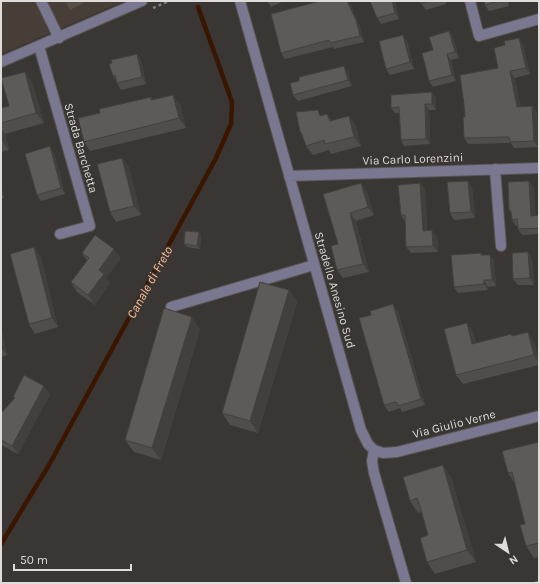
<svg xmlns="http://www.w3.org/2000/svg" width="540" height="584" font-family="Karla,sans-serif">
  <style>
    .built { fill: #483e38 }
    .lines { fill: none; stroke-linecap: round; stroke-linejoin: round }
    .stream { stroke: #3a1600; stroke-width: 4.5 }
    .minor-casing { stroke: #585451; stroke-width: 12 }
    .path { stroke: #807c7a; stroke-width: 2.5; stroke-dasharray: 3 3; stroke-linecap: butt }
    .minor { stroke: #7a7790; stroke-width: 10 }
    .wall { fill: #514d4b }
    .shaded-wall { fill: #423f3d }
    .building { fill: #5e5a57; stroke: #423f3d }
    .labels { text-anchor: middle; stroke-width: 3; stroke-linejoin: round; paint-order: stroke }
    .street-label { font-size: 12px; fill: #dedbd9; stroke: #3a3633 }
    .water-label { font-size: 13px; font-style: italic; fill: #fdbd94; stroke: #3a3633 }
  </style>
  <rect width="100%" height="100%" fill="#3a3633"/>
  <!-- built -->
  <path class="built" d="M 1,1 L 124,1 L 1,54 Z"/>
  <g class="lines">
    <!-- stream -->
    <path class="stream" d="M 1,544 L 49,465 L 216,158 L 231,124 L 232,102 L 198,7"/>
    <defs>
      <path id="minor" d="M 41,1 L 59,38
        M 240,1 L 361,430 L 368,444 L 374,450 L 372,461 L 374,473 L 406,583
        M 470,1 L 479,36 L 539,19
        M 39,46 L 90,226 L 60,234
        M 1,62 L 142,1
        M 495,169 L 501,246
        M 289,176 L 539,168
        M 171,307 L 314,265
        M 374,450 L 383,453 L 397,452 L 539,416"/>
    </defs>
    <!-- minor casing -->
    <use href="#minor" class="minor-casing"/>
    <!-- path -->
    <path class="path" d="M 153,8 L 169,1
      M 535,583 L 539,582"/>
    <!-- minor -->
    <use href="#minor" class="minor"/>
  </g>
  <!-- wall -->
  <path class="wall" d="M 64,1 L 83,1 L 84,3 L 70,10 Z
    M 267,1 L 284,1 L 271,7 Z
    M 349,1 L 360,27 L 364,42 L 334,49 L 333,47 L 285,59 L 281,53 Z
    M 370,1 L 395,1 L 399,19 L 381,24 L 377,18 Z
    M 421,1 L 446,1 L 446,4 L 426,10 L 421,3 Z
    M 484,1 L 508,1 L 509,6 L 489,11 L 485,5 Z
    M 449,31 L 453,37 L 459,58 L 451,60 L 456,81 L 433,87 L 429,81 L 433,50 Z
    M 403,35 L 407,41 L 414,69 L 390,75 L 386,69 Z
    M 519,38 L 523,45 L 530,74 L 515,78 L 520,106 L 532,106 L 537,112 L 538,147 L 514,148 L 511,143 L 468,144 L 464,138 L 465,117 L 498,68 L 505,45 Z
    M 141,60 L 146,84 L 121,90 L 113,76 Z
    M 344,66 L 348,72 L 352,86 L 298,101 L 293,95 L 299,81 Z
    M 25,72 L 32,82 L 44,123 L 5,134 L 9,150 L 1,152 L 1,108 L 9,106 Z
    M 151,97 L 153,100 L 180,104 L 186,128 L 90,151 L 84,142 L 100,113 Z
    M 436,98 L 436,110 L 429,110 L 430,144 L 404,146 L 401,140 L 399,113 L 395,113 L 391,108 Z
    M 327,114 L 332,120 L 356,125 L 361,146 L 331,154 L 329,150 L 313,155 L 306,146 L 303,136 L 300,132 L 321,115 Z
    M 54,153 L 65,194 L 41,201 L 37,195 Z
    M 129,167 L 141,215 L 116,222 L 110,212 Z
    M 361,183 L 367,192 L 374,215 L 356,221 L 369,272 L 343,278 L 337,270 L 338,244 Z
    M 420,183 L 425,189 L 427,231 L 437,237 L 438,252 L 411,253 L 406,247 L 405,222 L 401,215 Z
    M 1,185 L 4,198 L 1,199 Z
    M 472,187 L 475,218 L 454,220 L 450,213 Z
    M 534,187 L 535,216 L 539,215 L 539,234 L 522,235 L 518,229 L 518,226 L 516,226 L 512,220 L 511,213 L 509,210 Z
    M 201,235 L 200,249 L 187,247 L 184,244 Z
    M 528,252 L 532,259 L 534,285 L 518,285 L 513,279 Z
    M 82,253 L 121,258 L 106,278 L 110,283 L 95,305 L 77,292 L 71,282 L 87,261 Z
    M 481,253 L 483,255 L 490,255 L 494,261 L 496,286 L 488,287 L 488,290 L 458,293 L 454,287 Z
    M 41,257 L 58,327 L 35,334 L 29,324 Z
    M 289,290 L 297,302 L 258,433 L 230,425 L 222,413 Z
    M 398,311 L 425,405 L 402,412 L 400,408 L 389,412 L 384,405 Z
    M 1,328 L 7,355 L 1,357 Z
    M 200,329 L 161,460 L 134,452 L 125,440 Z
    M 473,332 L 476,343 L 511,334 L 513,336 L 534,341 L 539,360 L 539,365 L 463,384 L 456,375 Z
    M 50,394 L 18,454 L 1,445 L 1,413 L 14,399 L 13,397 Z
    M 539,442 L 539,557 L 534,558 L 526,546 L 525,524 L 515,484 L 508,473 Z
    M 451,477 L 476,562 L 435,574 L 427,562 L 428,535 L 421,512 L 418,513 L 410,501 Z"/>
  <!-- shaded-wall -->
  <path class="shaded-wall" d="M 347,1 L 349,1 L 360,27 L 364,42 L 360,36 Z
    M 392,1 L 395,1 L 399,19 L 395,13 Z
    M 449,31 L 453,37 L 459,58 L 455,52 Z
    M 403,35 L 407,41 L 414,69 L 410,62 Z
    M 519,38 L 523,45 L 530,74 L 526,68 Z
    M 137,54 L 141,60 L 146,84 L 142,77 Z
    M 447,54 L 451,60 L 456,81 L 452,75 Z
    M 344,66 L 348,72 L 352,86 L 348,80 Z
    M 510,71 L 515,78 L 522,113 L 517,107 Z
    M 25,72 L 32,82 L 44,123 L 36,113 Z
    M 432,92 L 436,98 L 436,110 L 432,104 Z
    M 173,95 L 180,104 L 186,128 L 179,118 Z
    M 425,104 L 429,110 L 430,144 L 426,139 Z
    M 532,106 L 537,112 L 538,147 L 534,141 Z
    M 327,114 L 334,123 L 330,121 Z
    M 349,116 L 356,125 L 361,146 L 354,137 Z
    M 1,129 L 5,134 L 9,150 L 1,140 Z
    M 50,146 L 54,153 L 65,194 L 61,188 Z
    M 122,158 L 129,167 L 141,215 L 134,206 Z
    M 468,181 L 472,187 L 475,218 L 471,212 Z
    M 529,181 L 534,187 L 536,222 L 531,216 Z
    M 361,183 L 367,192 L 374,215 L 368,207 Z
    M 420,183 L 425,189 L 428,237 L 423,231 Z
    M 1,185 L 4,198 L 1,194 Z
    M 350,213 L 356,221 L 369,272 L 363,264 Z
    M 432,230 L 437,237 L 438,252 L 433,246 Z
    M 199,232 L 201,235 L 200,249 L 197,246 Z
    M 34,247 L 41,257 L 58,327 L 52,318 Z
    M 114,249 L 121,258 L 106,278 L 110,283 L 95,305 L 88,295 L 99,270 Z
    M 528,252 L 532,259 L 534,285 L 530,278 Z
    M 490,255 L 494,261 L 496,286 L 492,280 Z
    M 484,280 L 488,287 L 488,290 L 484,284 Z
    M 289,290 L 297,302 L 258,433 L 250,421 Z
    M 393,304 L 398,311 L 425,405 L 421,399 Z
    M 192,317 L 200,329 L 161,460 L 152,448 Z
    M 467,323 L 473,332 L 478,353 L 472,344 Z
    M 1,328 L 7,355 L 2,349 L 1,342 Z
    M 528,332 L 534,341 L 539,360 L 539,363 L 534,355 Z
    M 44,386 L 50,394 L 18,454 L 12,446 Z
    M 443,465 L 451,477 L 476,562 L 467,550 Z"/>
  <!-- building -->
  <path class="building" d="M 64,1 L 71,1 L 65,3 Z
    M 320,1 L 347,1 L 356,20 L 360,36 L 330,43 L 329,40 L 281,53 L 271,14 Z
    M 370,1 L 392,1 L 395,13 L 377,18 Z
    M 421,1 L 430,1 L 421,3 Z
    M 484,1 L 499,1 L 485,5 Z
    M 449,31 L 455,52 L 447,54 L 452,75 L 429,81 L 422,53 L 433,50 L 429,37 Z
    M 403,35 L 410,62 L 386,69 L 379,41 Z
    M 519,38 L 526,68 L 510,71 L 517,107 L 532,106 L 534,141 L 510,142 L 509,137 L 464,138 L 463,117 L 465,117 L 464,105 L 460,75 L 498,68 L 494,48 L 505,45 L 504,41 Z
    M 137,54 L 142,77 L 117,83 L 115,75 L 113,76 L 109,64 L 112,63 L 111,60 Z
    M 344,66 L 348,80 L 293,95 L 290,83 L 299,81 L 299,77 Z
    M 25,72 L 36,113 L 1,123 L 1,108 L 9,106 L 1,78 Z
    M 432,92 L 432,104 L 425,104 L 426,139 L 401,140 L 399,107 L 391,108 L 391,95 Z
    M 173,95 L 179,118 L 84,142 L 78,118 L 100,113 L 99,109 L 151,97 L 151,100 Z
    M 318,110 L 320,116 L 327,114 L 330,121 L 349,116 L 354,137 L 325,144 L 324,140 L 306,146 L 301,132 L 300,132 L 296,112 Z
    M 50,146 L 61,188 L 37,195 L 25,154 Z
    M 122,158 L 134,206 L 110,212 L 97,164 Z
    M 468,181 L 471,212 L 450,213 L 447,182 Z
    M 529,181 L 531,216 L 539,215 L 539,228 L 518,229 L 517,219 L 512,220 L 511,211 L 509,210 L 508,182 Z
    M 361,183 L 368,207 L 350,213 L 363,264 L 337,270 L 331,246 L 338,244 L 323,194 Z
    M 420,183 L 423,231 L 432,230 L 433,246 L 406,247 L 405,215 L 401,215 L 398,185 Z
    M 185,231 L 199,232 L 197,246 L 184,244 Z
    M 95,235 L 114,249 L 99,270 L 104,274 L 88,295 L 71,282 L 89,258 L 82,253 Z
    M 34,247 L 52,318 L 29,324 L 10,254 Z
    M 528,252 L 530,278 L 513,279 L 512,253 Z
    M 481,253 L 481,255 L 490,255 L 492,280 L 484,280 L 484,284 L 454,287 L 451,255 Z
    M 260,282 L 289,290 L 250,421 L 222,413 Z
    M 393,304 L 421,399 L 398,406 L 396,402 L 384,405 L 359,318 L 371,315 L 370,311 Z
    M 164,308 L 192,317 L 152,448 L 125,440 Z
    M 467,323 L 472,344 L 511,334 L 512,336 L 528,332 L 534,355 L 456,375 L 444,329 Z
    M 24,375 L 44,386 L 12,446 L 1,440 L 1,413 L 15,398 L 13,397 Z
    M 539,442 L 539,543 L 526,546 L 520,525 L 525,524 L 512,472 L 508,473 L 502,451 Z
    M 443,465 L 467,550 L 427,562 L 420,538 L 428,535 L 421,510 L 417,498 L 410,501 L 403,477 Z"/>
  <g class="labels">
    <!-- street labels -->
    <g class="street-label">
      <text transform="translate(81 148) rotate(74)" y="4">Strada Barchetta</text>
      <text transform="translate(413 159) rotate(-2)" y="4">Via Carlo Lorenzini</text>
      <text transform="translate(335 290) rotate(74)" y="4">Stradello Anesino Sud</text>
      <text transform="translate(454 424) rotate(-14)" y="4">Via Giulio Verne</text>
    </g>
    <!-- water labels -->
    <g class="water-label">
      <text transform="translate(149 282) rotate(-61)" y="5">Canale di Freto</text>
    </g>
  </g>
  <!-- border -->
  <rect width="540" height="584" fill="none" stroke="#dedbd9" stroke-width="4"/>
  <!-- north arrow -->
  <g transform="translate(508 552) rotate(145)" stroke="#3a3633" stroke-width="3" paint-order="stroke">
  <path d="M0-3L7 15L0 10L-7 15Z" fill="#dedbd9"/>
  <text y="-6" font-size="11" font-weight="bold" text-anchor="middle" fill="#dedbd9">N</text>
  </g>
  <!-- scale -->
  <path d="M14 564v6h117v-6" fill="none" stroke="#dedbd9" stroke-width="2"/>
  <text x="20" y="564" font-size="12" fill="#dedbd9" stroke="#3a3633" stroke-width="3" paint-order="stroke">50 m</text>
</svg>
